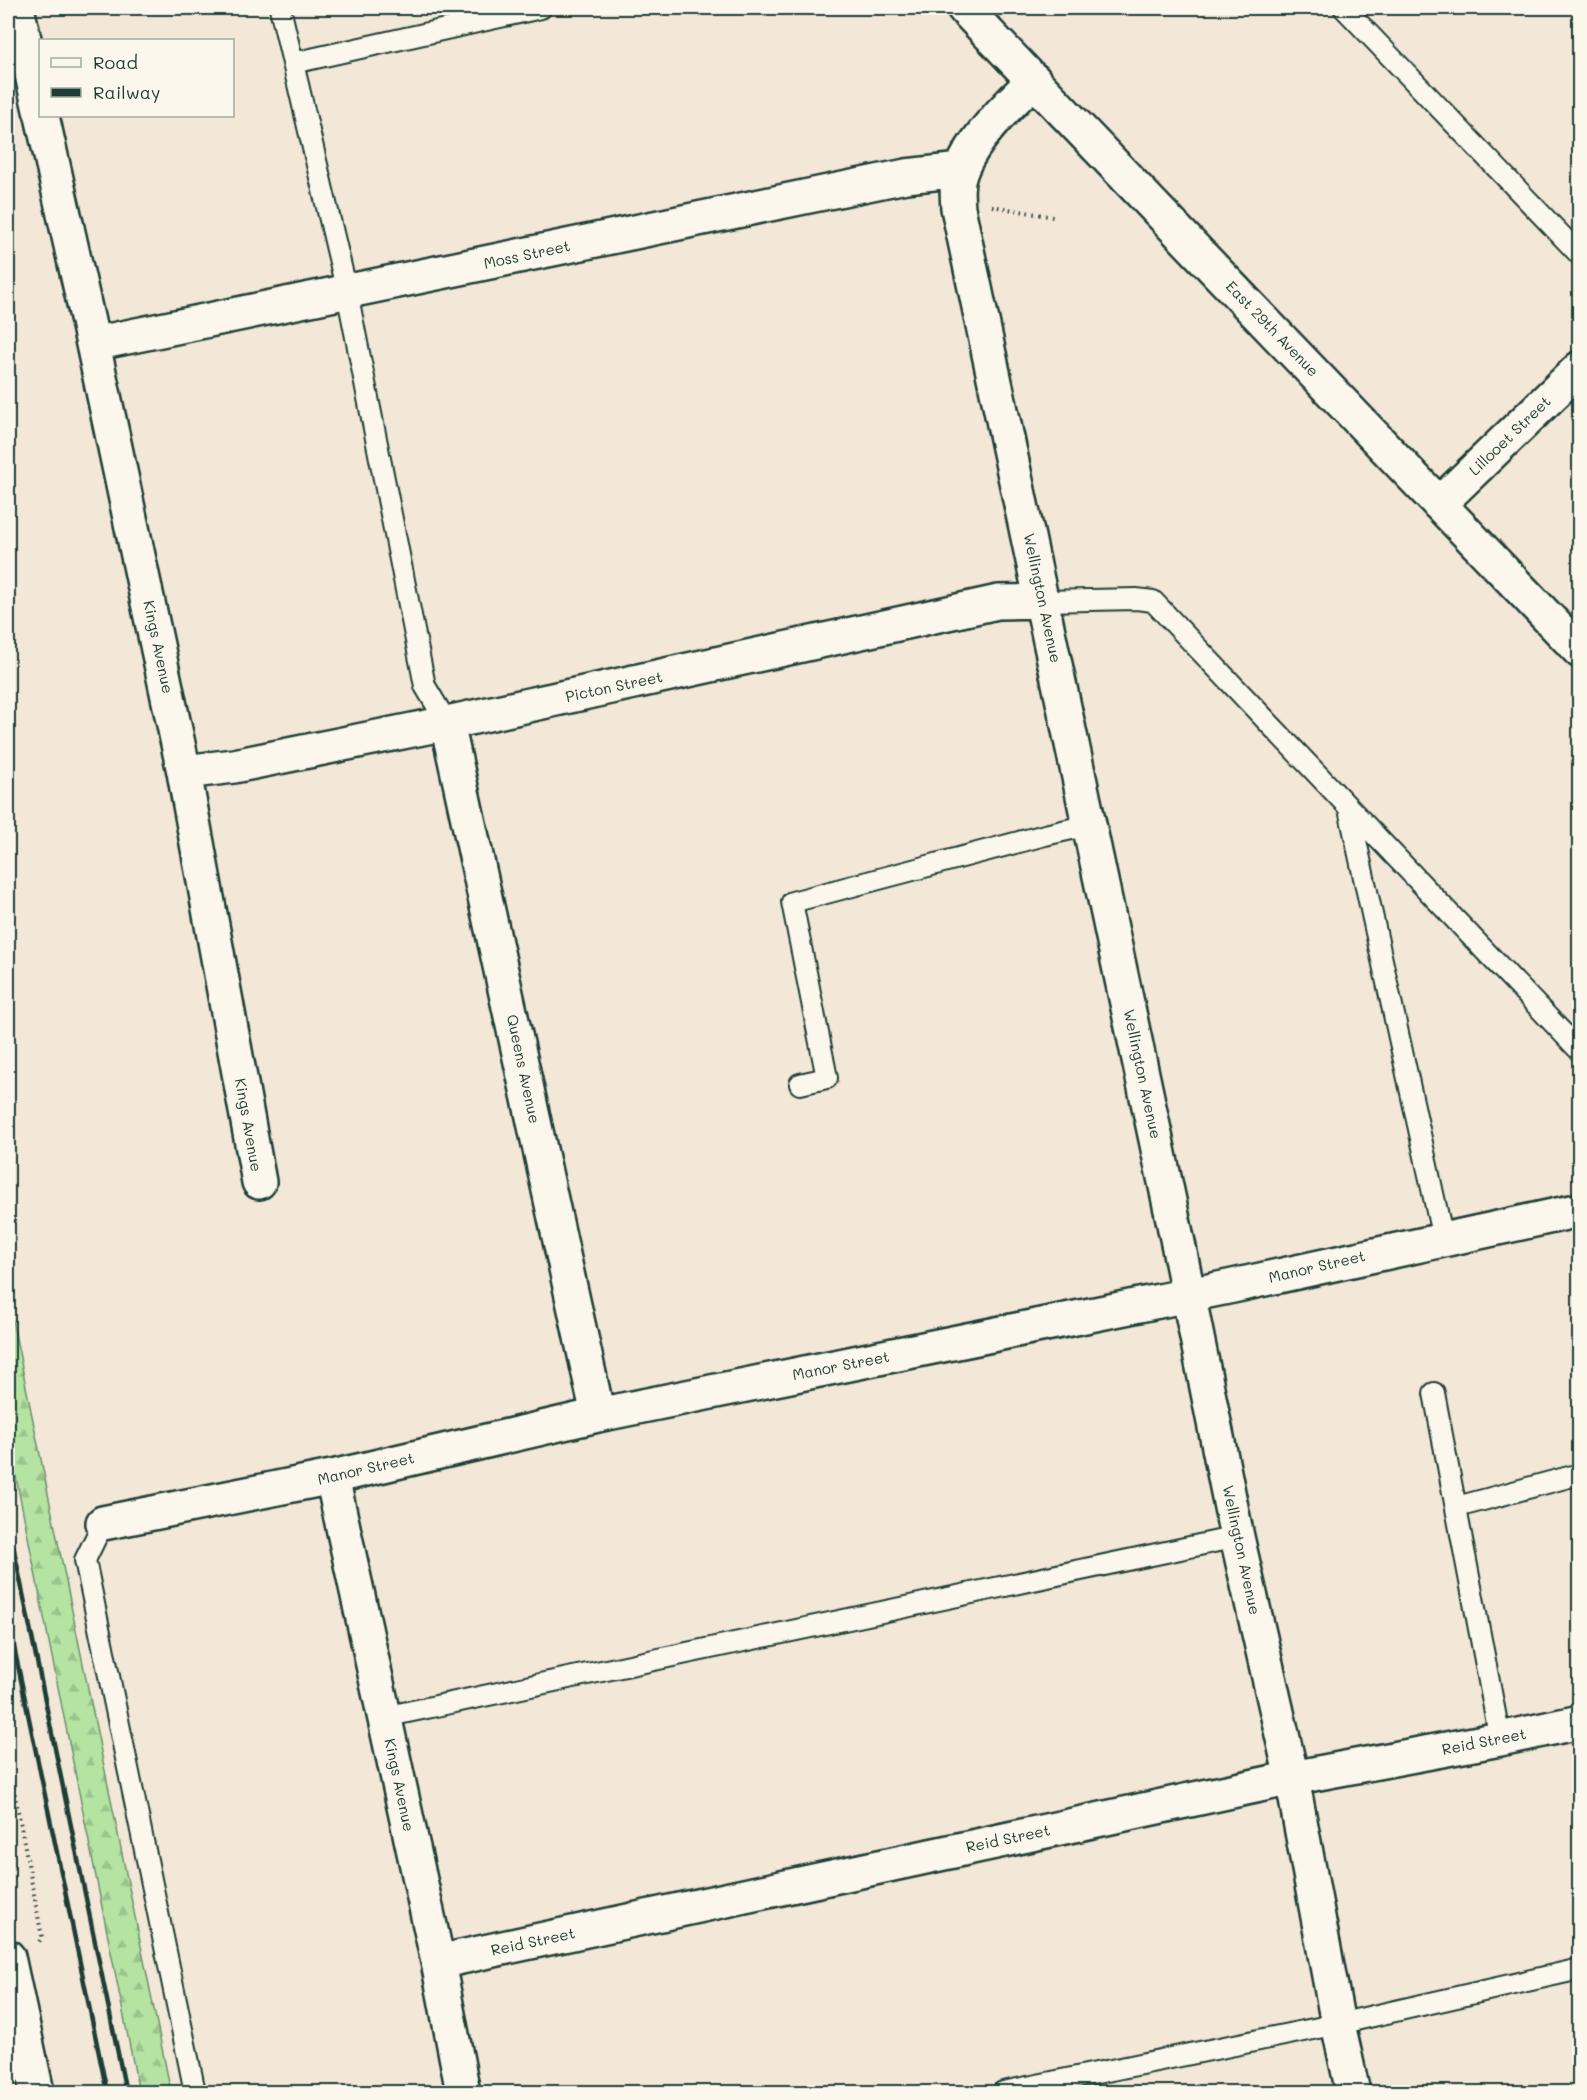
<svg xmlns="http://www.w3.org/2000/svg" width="1587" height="2100" font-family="Mali,sans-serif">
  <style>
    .forest { fill: url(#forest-firs); stroke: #6a906b; stroke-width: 1.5 }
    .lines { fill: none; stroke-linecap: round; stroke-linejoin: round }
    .service-casing { stroke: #1f3d34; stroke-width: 24 }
    .minor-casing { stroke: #1f3d34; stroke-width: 38 }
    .tertiary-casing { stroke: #1f3d34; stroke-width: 38 }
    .path { stroke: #1f3d34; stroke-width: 4; stroke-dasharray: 1.5 4.5; stroke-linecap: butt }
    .service { stroke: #fbf7ec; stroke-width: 20 }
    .minor { stroke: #fbf7ec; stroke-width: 33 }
    .tertiary { stroke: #fbf7ec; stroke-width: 33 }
    .rail { stroke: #1f3d34; stroke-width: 4.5 }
    .labels { text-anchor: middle; stroke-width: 4.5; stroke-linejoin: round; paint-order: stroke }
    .street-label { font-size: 15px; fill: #1f3d34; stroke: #fbf7ec }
  </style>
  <defs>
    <pattern id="forest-firs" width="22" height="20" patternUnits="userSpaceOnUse" patternTransform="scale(1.5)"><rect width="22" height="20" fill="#b4e3a2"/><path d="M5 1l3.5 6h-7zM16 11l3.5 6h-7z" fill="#9ac48c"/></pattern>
  </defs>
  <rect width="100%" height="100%" fill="#f3e7d8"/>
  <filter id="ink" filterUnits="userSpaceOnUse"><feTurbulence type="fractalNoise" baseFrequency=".0167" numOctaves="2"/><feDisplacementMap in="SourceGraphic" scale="12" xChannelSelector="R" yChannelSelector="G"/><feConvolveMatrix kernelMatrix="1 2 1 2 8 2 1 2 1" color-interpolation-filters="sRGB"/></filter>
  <g filter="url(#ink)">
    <!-- forest -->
    <path class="forest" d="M 8,1299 L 171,2092 L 139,2092 L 8,1437 Z"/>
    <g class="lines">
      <defs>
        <path id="service" d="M 280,8 L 347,292 L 425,686 L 447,723
          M 1344,8 L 1580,255
          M 293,63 L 541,8
          M 1043,601 L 1136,599 L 1153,601 L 1580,1051
          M 1349,809 L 1443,1239
          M 800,1084 L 827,1078 L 792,902 L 1045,835 L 1089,825
          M 1434,1393 L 1500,1739
          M 1457,1507 L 1580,1474
          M 103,1523 L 85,1560 L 195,2092
          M 384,1717 L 1237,1537
          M 1003,2092 L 1338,2024 L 1580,1969"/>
        <path id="minor" d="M 17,8 L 40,110
          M 1034,80 C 1010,103 972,140 961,171 C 956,183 957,195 958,208 L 1178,1243 L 1237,1537 L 1292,1778 L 1338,2024 L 1353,2092
          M 42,116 L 93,344 L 184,772 L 259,1182
          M 93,344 L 906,176 L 961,170
          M 1439,504 L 1580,368
          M 447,723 L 598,1415
          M 184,772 L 234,766 L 447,723 L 998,602 L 1043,601
          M 332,1477 L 438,1962 L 463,2092
          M 103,1523 L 332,1477 L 598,1415 L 1233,1286 L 1580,1210
          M 8,1957 L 37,2092
          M 438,1962 L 1292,1778 L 1500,1739 L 1580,1722"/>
        <path id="tertiary" d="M 964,8 L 1580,651"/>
      </defs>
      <!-- service casing -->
      <use href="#service" class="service-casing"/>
      <!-- minor casing -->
      <use href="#minor" class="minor-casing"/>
      <!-- tertiary casing -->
      <use href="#tertiary" class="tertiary-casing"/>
      <!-- path -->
      <path class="path" d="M 992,206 L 1053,217
        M 8,1758 L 42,1937 L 39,1942"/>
      <!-- service -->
      <use href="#service" class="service"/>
      <!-- minor -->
      <use href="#minor" class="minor"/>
      <!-- tertiary -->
      <use href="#tertiary" class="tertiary"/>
      <!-- rail -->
      <path class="rail" d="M 8,1521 L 126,2092
        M 8,1618 L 107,2092"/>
    </g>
  </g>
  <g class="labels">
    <!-- street labels -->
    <g class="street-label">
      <text transform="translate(527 255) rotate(-12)" y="5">Moss Street</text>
      <text transform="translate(1272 329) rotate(46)" y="5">East 29th Avenue</text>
      <text transform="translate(1510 436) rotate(-44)" y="5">Lillooet Street</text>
      <text transform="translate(1042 598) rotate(78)" y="5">Wellington Avenue</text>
      <text transform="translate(158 647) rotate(78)" y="5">Kings Avenue</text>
      <text transform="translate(614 687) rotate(-12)" y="5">Picton Street</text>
      <text transform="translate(523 1069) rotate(78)" y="5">Queens Avenue</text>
      <text transform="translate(1142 1074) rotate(78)" y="5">Wellington Avenue</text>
      <text transform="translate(248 1125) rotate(80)" y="5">Kings Avenue</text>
      <text transform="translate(1317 1267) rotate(-13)" y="5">Manor Street</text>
      <text transform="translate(841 1366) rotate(-11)" y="5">Manor Street</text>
      <text transform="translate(366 1469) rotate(-13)" y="5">Manor Street</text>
      <text transform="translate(1241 1550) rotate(78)" y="5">Wellington Avenue</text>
      <text transform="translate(1484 1742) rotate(-11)" y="5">Reid Street</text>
      <text transform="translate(399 1785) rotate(78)" y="5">Kings Avenue</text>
      <text transform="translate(1008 1839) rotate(-12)" y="5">Reid Street</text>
      <text transform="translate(533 1942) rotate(-12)" y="5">Reid Street</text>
    </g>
  </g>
  <!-- margin -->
  <rect width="1587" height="2100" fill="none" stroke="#fbf7ec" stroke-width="30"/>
  <rect x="15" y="15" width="1557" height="2070" fill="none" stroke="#1f3d34" stroke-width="2" filter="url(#ink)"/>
  <!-- legend -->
  <rect x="39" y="39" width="195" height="78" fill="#fbf7ec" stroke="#a3ada2" stroke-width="1.5"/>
  <rect x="51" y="58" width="30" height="9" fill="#fbf7ec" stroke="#a3ada2" stroke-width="1.5"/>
  <text x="93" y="69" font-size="18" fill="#1f3d34">Road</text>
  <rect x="51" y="88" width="30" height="9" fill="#1f3d34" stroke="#a3ada2" stroke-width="1.5"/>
  <text x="93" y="99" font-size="18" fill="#1f3d34">Railway</text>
</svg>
